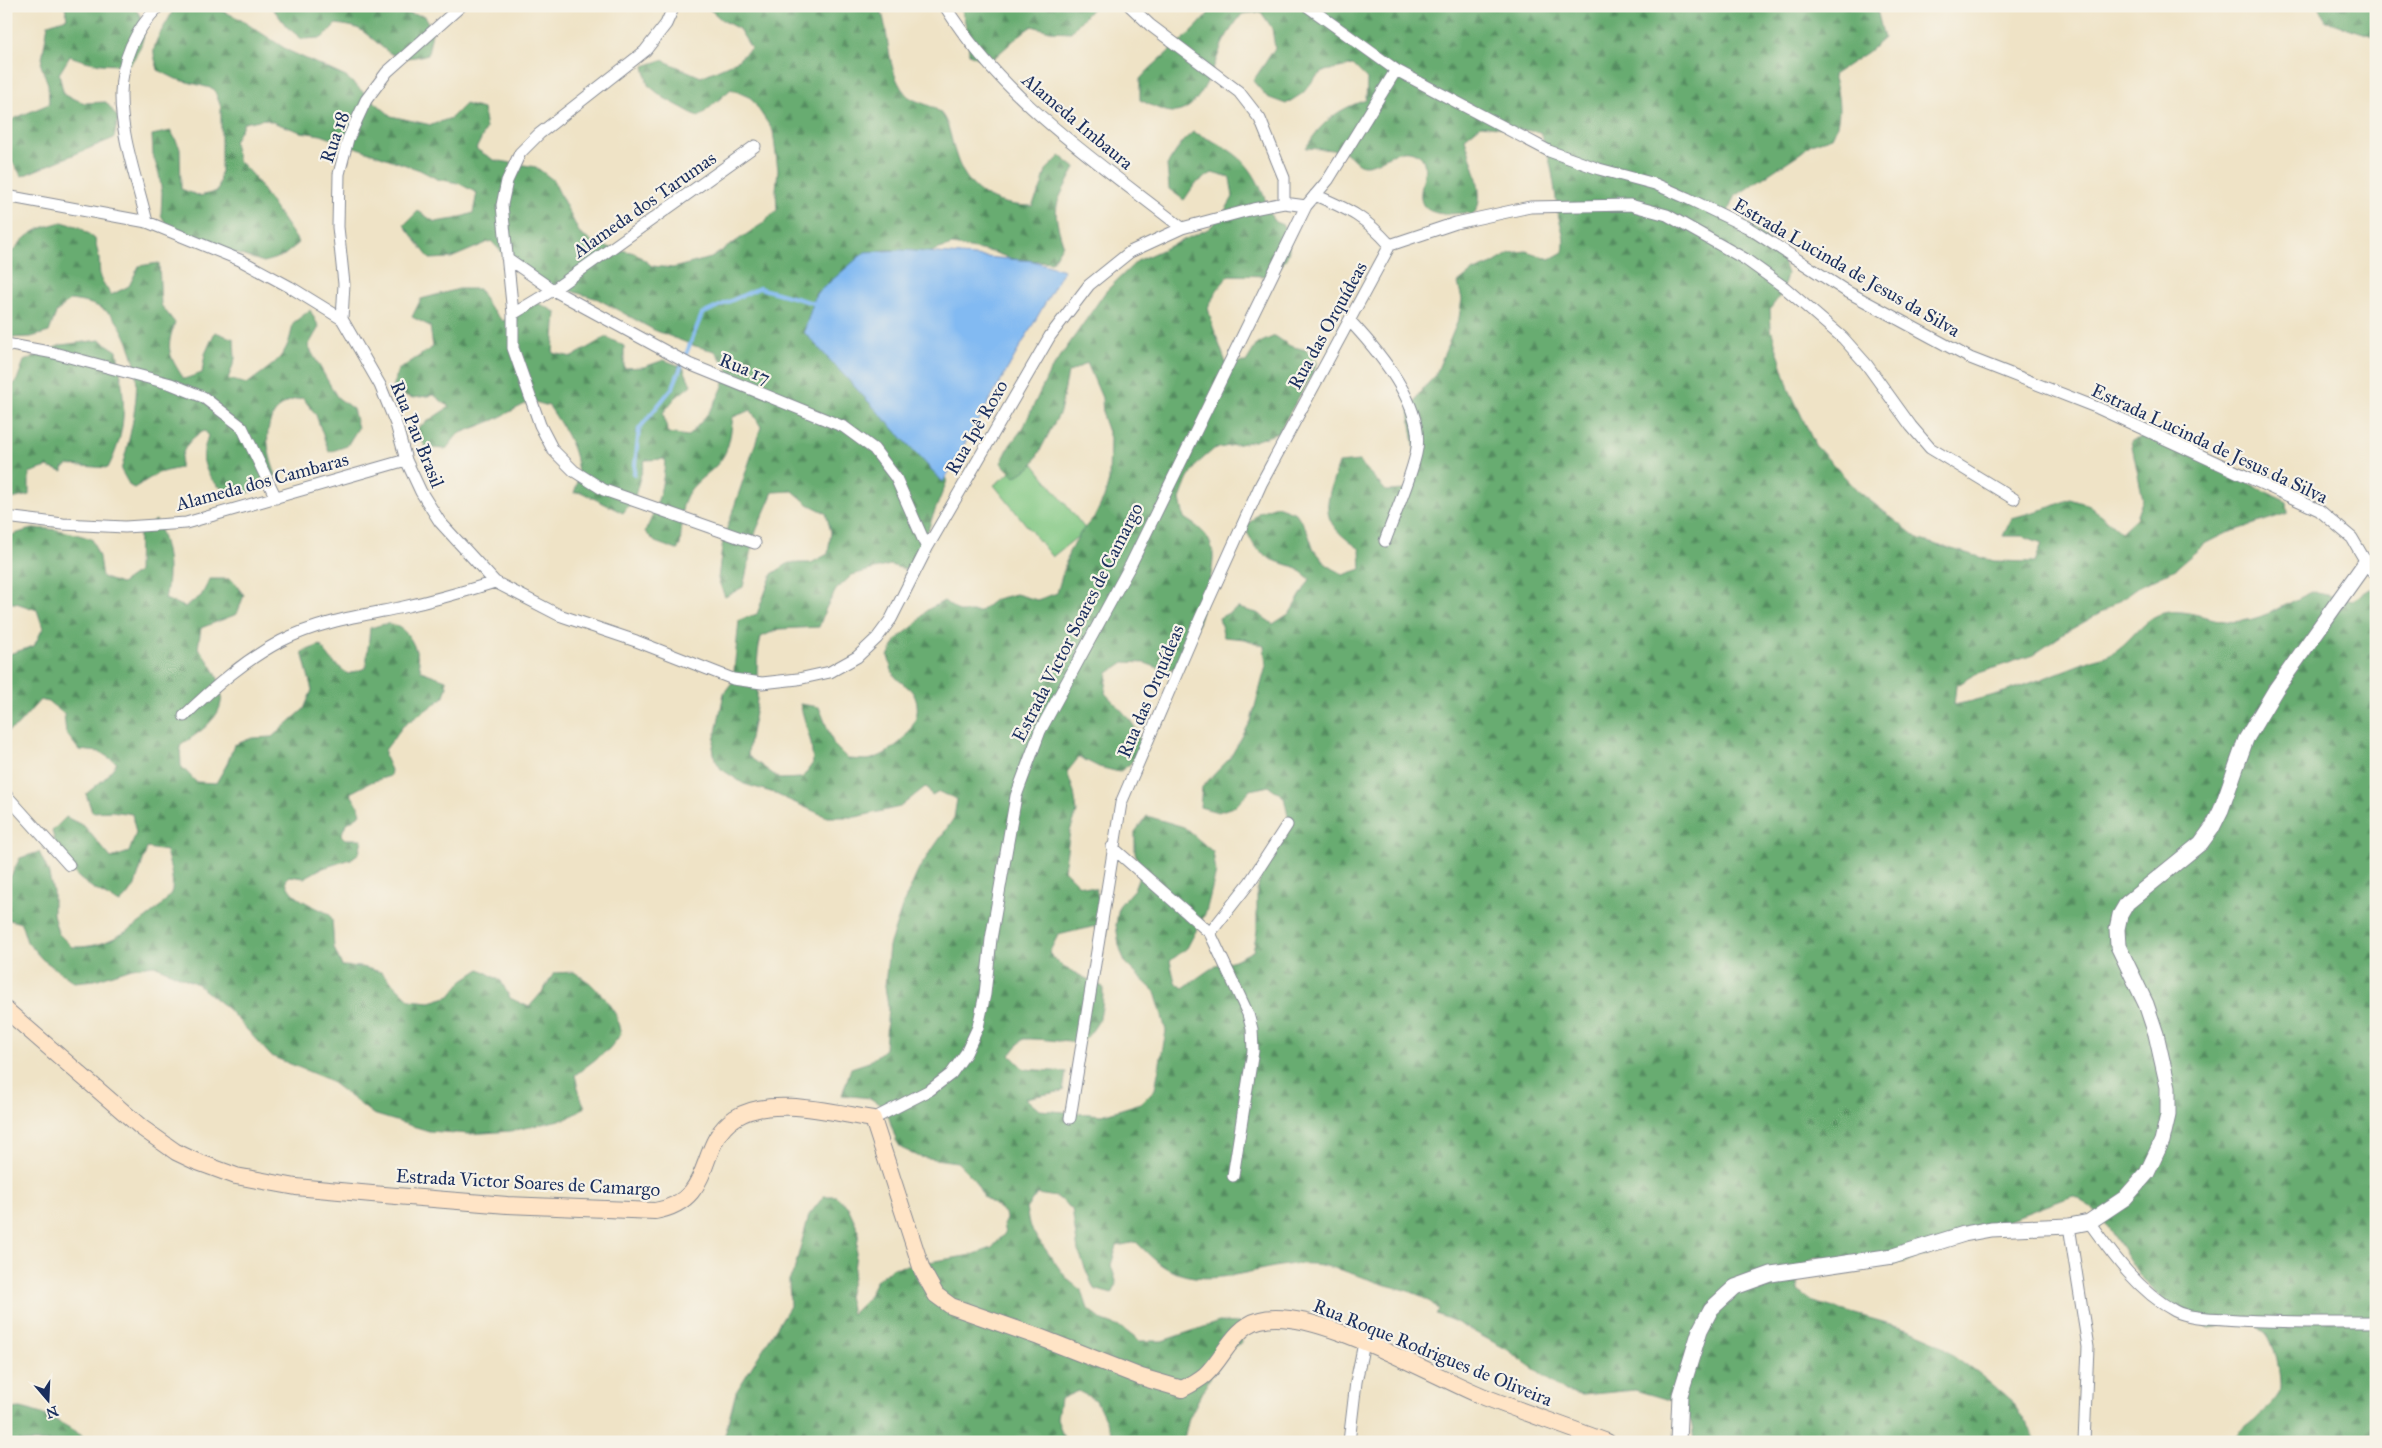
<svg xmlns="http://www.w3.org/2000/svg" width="2382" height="1448" font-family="'IM FELL Great Primer',serif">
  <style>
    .green { fill: #81c883; stroke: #4e7c70 }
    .forest { fill: url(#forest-firs); stroke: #426e68 }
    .water { fill: #82baf2; stroke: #4e74a8 }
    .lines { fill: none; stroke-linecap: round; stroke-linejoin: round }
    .stream { stroke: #82baf2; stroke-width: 4 }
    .minor-casing { stroke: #858992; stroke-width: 13 }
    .tertiary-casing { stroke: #858992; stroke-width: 17 }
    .secondary-casing { stroke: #858992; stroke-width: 18 }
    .minor { stroke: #fff; stroke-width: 11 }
    .tertiary { stroke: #fff; stroke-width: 15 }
    .secondary { stroke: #ffe4c6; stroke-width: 16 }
    .labels { text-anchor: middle; stroke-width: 4.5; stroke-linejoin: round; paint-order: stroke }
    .street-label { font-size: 19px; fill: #1b2f5e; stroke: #f7f3e8 }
  </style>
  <defs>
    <pattern id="forest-firs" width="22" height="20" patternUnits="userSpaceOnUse" patternTransform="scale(1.25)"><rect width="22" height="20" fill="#68ac71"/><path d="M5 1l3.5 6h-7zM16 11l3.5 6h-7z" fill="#558c60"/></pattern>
  </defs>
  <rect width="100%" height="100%" fill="#f7f3e8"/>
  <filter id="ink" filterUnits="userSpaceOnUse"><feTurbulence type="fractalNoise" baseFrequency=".02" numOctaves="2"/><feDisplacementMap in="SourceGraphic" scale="10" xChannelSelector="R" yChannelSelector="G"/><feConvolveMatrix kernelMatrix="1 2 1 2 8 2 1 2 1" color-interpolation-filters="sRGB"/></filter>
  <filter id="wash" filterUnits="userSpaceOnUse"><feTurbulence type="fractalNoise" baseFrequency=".0096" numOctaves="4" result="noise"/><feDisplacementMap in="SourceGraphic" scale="20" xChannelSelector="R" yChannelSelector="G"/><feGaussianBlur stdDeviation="1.12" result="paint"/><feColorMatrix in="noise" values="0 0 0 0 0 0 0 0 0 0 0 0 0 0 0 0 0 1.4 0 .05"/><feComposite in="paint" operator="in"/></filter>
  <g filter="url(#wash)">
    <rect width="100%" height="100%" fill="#efe3c6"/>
    <!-- green -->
    <path class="green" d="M 1029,458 L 1086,530 L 1052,557 L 994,485 Z"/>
    <!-- forest -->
    <path class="forest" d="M 65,6 L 133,6 C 151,25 144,46 130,64 C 108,66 91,64 70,56 L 59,74 L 64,95 L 85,103 L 106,102 L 118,118 L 114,138 L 22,176 L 8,156 L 6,129 L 13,119 L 49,104 L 48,84 L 41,65 L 48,24 L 67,18 Z
      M 174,6 L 211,6 L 238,18 L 289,51 L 346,77 L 391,116 L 431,125 L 451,118 L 465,104 L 483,109 L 486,129 L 476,149 L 494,160 L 536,167 L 553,180 L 580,234 L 597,245 L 635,253 L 652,266 L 673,268 L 711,258 L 762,224 L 777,210 L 776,190 L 778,170 L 773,131 L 751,98 L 731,89 L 699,117 L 664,98 L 648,85 L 644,66 L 662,60 L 701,77 L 737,61 L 751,48 L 739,29 L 722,20 L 706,6 L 880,6 C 890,34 886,70 905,93 C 913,104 935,103 943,116 C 950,127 951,140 955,152 C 966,191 993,206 1032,206 L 1041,188 L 1046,170 L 1060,156 L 1075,168 C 1057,203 1050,204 1063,244 L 1052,262 L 1012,259 L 993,252 L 952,245 L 933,251 L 917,262 C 901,250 890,246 870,254 L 947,481 L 932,518 L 920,555 L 908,570 L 890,565 L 852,575 L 836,590 L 826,608 L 819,627 L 779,629 L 761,637 C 755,660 758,676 757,699 C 755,718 749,736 748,756 L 780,779 L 802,778 L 813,763 L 811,743 L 800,704 L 819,707 L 834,745 L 848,759 C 854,759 861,760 867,760 C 890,757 921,728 917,704 C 914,686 902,686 894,675 C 891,670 890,662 888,656 L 897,639 L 915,625 L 927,610 L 944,601 L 959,612 L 979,612 L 996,599 L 1016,594 L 1037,600 L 1057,593 L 1069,552 L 1081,532 L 1095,516 L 1104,498 L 1109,480 L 1110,438 L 1103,418 L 1102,398 L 1087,363 L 1068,373 L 1060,412 L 1032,466 L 1015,477 L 1001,463 L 1010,445 L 1023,428 L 1049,373 L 1106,291 L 1137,261 L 1208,229 L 1222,216 L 1233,197 L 1230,178 L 1212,173 L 1195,184 L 1184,200 L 1169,189 L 1167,165 L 1183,141 L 1193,132 C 1244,154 1254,165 1272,218 L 1275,222 L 1283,225 C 1294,251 1290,258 1270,276 L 1229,275 L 1217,290 L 1208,308 L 1213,327 L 1226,363 L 1246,362 L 1257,344 L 1275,336 L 1290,346 L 1306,350 L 1317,362 L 1314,371 L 1278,433 L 1254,441 L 1214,449 L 1198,463 L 1187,480 L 1180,499 L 1184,518 C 1197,526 1208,533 1212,548 C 1219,568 1191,644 1183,667 L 1164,670 L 1145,663 L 1124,662 L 1108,673 L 1105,693 C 1119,709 1153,735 1135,759 C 1131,764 1124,768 1119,772 L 1099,767 L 1079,757 L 1067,772 L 1074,792 L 1077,812 L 1070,831 L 1064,870 L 1078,884 L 1096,889 L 1101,908 L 1096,926 L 1058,935 L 1049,953 L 1063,967 L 1103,987 C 1103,1013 1101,1023 1082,1042 C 1062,1043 1044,1038 1023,1039 L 1010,1055 L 1024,1069 L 1066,1072 L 1063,1091 L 1025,1098 L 1039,1110 L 1102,1115 L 1141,1103 L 1155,1089 L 1166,1031 L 1161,1012 L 1155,992 L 1125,963 L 1119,945 L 1116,925 L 1119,906 L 1134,889 L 1141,871 L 1135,852 L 1135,832 L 1147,816 L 1184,827 L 1213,852 L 1216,872 L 1206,912 L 1187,948 L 1170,961 L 1175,982 L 1183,988 L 1216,965 L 1235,960 L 1253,951 L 1257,931 L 1257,890 L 1262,872 L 1281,835 L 1288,816 L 1284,797 L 1269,786 L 1250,790 L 1236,806 L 1218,812 L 1200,807 L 1202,787 L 1230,758 L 1251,721 L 1266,666 L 1264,646 L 1245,639 L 1224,637 L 1219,618 L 1238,608 L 1257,613 L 1273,624 L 1290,613 L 1310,579 L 1295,567 L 1272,560 L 1255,547 L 1245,528 L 1259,512 L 1277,506 L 1296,513 L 1307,530 L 1313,548 L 1326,564 L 1343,575 L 1361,569 L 1360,549 C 1318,521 1324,508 1339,463 L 1359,461 L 1386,491 L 1406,490 L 1418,471 L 1409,411 L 1420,392 L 1435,376 L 1459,318 L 1462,299 L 1458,283 L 1472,272 L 1492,264 L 1510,253 L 1526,251 L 1550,259 L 1563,252 C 1566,239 1561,227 1558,214 C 1554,185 1552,159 1540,132 L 1481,125 L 1465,138 C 1469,158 1491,201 1471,216 L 1467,213 C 1458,213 1446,215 1437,213 C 1399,205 1444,162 1413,152 C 1396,146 1382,164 1366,165 C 1356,166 1352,155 1344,152 C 1332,149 1318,149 1306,148 C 1321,122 1338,109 1366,100 L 1367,79 L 1353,65 L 1325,71 L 1316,77 L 1303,93 L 1286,104 L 1267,97 L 1253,81 L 1275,48 L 1272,28 L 1261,12 L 1242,14 C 1234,25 1226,35 1221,47 C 1214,66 1201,109 1176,112 C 1164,113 1151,105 1140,100 L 1140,79 C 1163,53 1194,35 1214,6 L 1876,6 L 1884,38 L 1868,52 L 1833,75 C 1839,96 1843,117 1832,137 L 1811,144 L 1802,152 L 1734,197 L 1728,212 L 1738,216 L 1768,240 L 1781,256 L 1787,274 L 1782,293 L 1770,309 L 1771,329 L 1789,389 L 1815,445 L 1858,491 L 1920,540 L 1994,561 L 2035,562 L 2042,543 L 2023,536 L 2003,536 L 2012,518 L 2051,507 L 2070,499 L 2089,505 L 2121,532 L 2136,518 L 2143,499 L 2131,441 L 2150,435 L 2287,502 L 2288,513 L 2224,534 L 2206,543 L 2175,569 L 2138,587 L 2106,610 L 2068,631 L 2033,655 L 1976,674 L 1956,686 L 1954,705 C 2001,696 2047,677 2091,660 C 2097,658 2104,657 2110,654 C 2129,645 2140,621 2160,614 C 2187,605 2214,625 2242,621 C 2267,618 2289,602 2312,592 L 2353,600 L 2370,589 L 2376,590 L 2376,1442 L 2236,1442 L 2237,1434 C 2247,1424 2275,1406 2279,1394 C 2283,1381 2275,1347 2268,1336 C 2265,1331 2258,1327 2254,1322 L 2209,1328 L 2170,1305 L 2140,1276 L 2106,1224 L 2091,1207 L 2073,1196 L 1980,1230 L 1926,1256 L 1905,1262 L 1885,1264 L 1815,1257 L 1797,1271 L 1798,1291 L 1813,1302 L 1911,1330 L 1930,1338 L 1984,1378 L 2015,1405 L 2037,1442 L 1694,1442 L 1692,1426 L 1685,1408 L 1676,1402 L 1635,1390 L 1582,1395 L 1565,1392 L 1508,1350 L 1454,1321 L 1436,1314 L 1439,1311 C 1427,1294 1405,1290 1386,1285 C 1367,1279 1331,1265 1313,1264 C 1265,1260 1215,1293 1168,1269 C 1156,1263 1146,1251 1136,1242 L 1117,1246 L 1111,1265 L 1117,1284 L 1112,1294 L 1094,1289 L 1078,1251 L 1072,1209 L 1057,1197 L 1037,1194 L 1026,1209 L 1030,1228 L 1067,1279 L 1082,1291 L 1088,1309 L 1103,1321 L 1122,1328 L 1139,1341 L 1162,1341 L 1219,1322 L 1239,1323 L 1242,1342 L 1232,1348 L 1208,1381 L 1189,1418 L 1184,1438 L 1181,1442 L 1116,1442 L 1096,1400 L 1078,1391 L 1060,1399 L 1057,1418 L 1065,1442 L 723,1442 L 736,1392 L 790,1306 L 789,1280 L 794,1271 L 809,1215 L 824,1196 L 836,1196 L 848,1207 L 859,1231 L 853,1277 L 848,1296 L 852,1314 L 867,1299 L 876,1281 L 892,1268 L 972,1255 L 992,1248 L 1005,1233 L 1003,1225 L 1006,1219 L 1005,1213 L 984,1197 L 973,1178 L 957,1162 L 920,1157 L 901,1148 L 896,1140 L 886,1109 L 870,1098 L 842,1095 L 851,1068 L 869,1062 L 885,1049 L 888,1006 L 885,986 L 889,946 L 903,904 L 920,867 L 954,818 L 957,799 L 939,792 L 932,796 L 928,788 L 925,787 L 900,807 L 856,817 L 827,817 L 771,792 L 744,784 L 721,769 L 715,759 L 713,747 L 724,693 L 733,681 L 739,620 L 757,614 L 772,574 L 789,563 L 811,563 L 828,554 L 831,532 L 826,513 L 808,504 L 793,491 L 773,492 L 756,531 L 743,587 L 725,597 L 718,579 L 723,540 L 761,427 L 751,410 L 733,417 C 731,430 730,444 724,455 C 714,474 691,480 684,502 C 680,514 682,531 680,545 L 677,550 L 655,542 L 645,532 C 657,508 664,485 665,459 L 645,460 L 634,499 L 623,513 L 581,492 L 574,493 C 586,462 566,431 549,406 L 531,401 L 494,420 L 458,434 L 446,449 L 426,448 L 416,429 L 449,407 L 434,395 L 413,398 L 392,391 L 398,370 L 433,347 L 430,326 L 412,317 L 421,299 L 459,289 L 479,289 L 489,307 L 503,321 L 538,303 L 556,312 L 553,353 L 572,357 L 606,337 L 624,346 L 624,368 L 644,367 L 664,360 L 683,367 L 691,385 L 675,398 L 663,413 L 668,433 L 688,436 C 708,416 722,397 728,369 L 715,351 L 695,346 L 654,330 L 598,299 L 540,282 L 522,273 L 491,241 L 451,258 L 430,259 L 404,225 L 418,211 L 435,222 L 455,219 L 473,213 L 477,193 L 458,183 L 437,179 L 420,170 L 321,135 L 301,132 L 264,119 L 244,123 L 234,142 L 238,160 L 253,176 L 299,243 L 283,256 L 264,262 L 171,233 L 161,215 L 162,193 L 159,174 L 153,155 L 152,135 L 171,131 L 180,148 L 181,189 L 200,196 L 218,191 L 221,170 L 221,107 L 214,89 L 176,79 L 158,70 C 157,64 153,56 154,50 C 156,34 170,22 174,6 Z
      M 271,6 L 386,6 L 405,13 L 425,16 L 432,33 L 428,54 C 388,66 388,47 359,29 C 353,26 343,25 336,24 L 322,38 L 302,39 L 287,27 Z
      M 961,6 L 1094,6 L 1071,32 L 1050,31 L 1032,26 C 1015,37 1003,52 987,63 L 969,54 L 968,34 Z
      M 2319,6 L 2376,6 L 2376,37 L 2326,21 Z
      M 62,222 L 80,227 L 95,239 L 99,258 L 100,278 L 111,295 L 129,286 L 139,266 L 159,263 L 161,305 L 175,323 C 165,349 169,356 184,379 L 202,373 L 205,354 L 215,332 L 234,339 L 235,359 L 228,379 L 247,384 C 274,363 288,359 293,323 L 310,310 L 319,327 L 308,346 L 337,397 L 353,409 L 358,428 L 347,446 L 329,452 L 316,415 L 303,398 C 297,399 289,400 284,404 C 260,421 267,452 276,475 C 271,479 264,487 258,490 C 233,500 210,488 204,462 C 202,454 206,443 208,435 L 205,431 C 190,436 180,452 180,468 L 158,473 L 134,488 L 130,486 L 121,470 C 129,442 139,402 136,372 C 135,356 122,323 110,314 C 98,304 85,302 70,300 L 56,313 L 49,332 L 31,337 L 6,338 L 6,252 L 13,251 C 28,232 38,228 62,222 Z
      M 100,340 L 117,351 C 124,396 130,425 108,468 L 69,465 L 63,468 L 63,472 L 47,467 L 29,473 L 29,495 L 8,500 L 6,394 L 17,380 L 24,361 L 61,345 Z
      M 156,520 C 168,547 171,570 165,599 L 185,607 L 201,596 L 210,579 L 231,579 L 244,595 L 237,614 L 201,628 L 198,648 C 215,667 234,698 211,721 C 203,731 190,738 180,746 L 181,766 L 196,782 L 216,783 L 227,764 L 234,745 L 252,738 L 272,737 L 304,709 L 312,690 L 302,652 L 320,645 L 333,662 L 348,674 L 366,668 L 370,628 C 375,627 384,623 389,624 C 412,628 417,652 421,671 L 446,680 L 447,687 L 443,698 L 403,726 L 385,750 L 385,757 L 391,770 L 390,776 L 371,782 L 350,793 L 359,807 L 361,814 L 346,824 L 341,835 L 345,839 L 362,839 L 359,853 L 351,859 L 320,869 L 304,878 L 289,876 L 286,879 C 287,898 315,906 329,914 L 332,919 L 334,948 L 342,966 L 362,967 L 381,972 L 410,1000 L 430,1002 L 450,996 L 463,980 L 480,969 L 501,981 L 510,998 L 529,1007 L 543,991 L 554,973 L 574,972 L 590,983 L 604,997 L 616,1015 L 621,1034 L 609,1049 L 575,1075 L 580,1096 L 585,1107 L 568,1118 L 511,1131 L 469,1134 L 429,1131 L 373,1114 L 327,1079 L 271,1056 L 228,1009 L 197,984 L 154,965 L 132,968 L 95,980 L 74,982 L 42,959 L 27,942 L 21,923 L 6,919 L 6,879 L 11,876 L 20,858 L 39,852 L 48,871 L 53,892 L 53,914 L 58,933 L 72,947 C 85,947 97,946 110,940 C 125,934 168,906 172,890 C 174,878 169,863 166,851 L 147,848 L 134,888 L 120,903 C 86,886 61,871 52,831 L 66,817 L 84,826 L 111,858 L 129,852 L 136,833 L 132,814 L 112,811 L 92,812 L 86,794 L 104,779 L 117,763 L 100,752 L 79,750 L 66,733 L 64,714 L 49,702 L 40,700 L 17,726 L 6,732 L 6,655 L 34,646 L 43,628 L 37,610 L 16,603 L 6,603 L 6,536 C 15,535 24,530 33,529 C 53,527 73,533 92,539 L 99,557 L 102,577 L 121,584 L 138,572 L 139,531 Z
      M 21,1408 C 48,1414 68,1426 91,1442 L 6,1442 L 6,1409 Z"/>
    <!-- water -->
    <path class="water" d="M 901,250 L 1033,261 L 1064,270 L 943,482 L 804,332 L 816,294 L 865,252 Z"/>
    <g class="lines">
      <!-- stream -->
      <path class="stream" d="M 634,474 L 639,429 L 673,387 L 702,314 L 759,288 L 817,304"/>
    </g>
  </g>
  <g filter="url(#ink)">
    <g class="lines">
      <defs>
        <path id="minor" d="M 674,6 L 666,24 L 645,51 L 539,134 L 520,153 L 507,181 L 502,205 L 513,314 L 513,348 L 540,425 L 553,450 L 574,471 L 604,490 L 755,543
          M 945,6 C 1003,100 1097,161 1182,228
          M 1130,6 L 1150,25 L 1239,92 L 1260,119 L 1284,178 L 1284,203
          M 1307,6 L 1396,70 L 1549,151 L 1599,169 L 1655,184 L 1687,198 L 1747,227 L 1846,291 L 1970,358 L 2098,408 L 2319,510 L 2352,538 L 2366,562
          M 1315,195 C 1350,210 1365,217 1390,245
          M 6,196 L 147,222 L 240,260 L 290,287 L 342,319 L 380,385 L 396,424 L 406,460 L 421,492 L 440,522 L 495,582 L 559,615 L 636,641 L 733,679 L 762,683 L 798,679 L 830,672 L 857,657 L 877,638 L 891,619 L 927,548 L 1050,336 L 1089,285 L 1130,252 L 1182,228 L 1253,209 L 1284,203 L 1306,206
          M 147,222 C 128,144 94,71 159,6
          M 507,258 L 553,290 L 689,364 L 844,427 L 874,449 L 896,478 L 927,548
          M 513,314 L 553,290 L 755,146
          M 342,319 L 344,284 L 338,227 L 339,174 L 348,139 L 366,100 L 387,72 L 461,6
          M 1350,321 C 1379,352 1427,408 1416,454 C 1409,484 1395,513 1385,541
          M 6,344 L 54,353 L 171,384 L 203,397 L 242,427 L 276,498
          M 6,517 L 63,524 L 125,527 L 186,523 L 406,460
          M 184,716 C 214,687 245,660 281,641 C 318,622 359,616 399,608 C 431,601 463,592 495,582
          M 6,795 L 69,865
          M 1112,847 L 1210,933 L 1248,1014 L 1252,1029 L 1253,1051 L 1233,1176
          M 1210,933 L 1250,882 L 1287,825
          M 1070,1118 L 1121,803 L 1200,619 L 1261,484 L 1390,245 L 1456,223 L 1530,207 L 1630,205 L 1667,215 L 1745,259 L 1784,287 L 1843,338 L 1867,365 L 1911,426 L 1930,448 L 2014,499
          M 873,1119 L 930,1090 L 951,1074 L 966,1053 L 978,1027 L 985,994 L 991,939 L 1016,796 L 1040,731 L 1130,566 L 1306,206 L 1328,180 L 1396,70
          M 2089,1222 C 2112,1254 2139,1292 2175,1311 C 2189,1318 2209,1318 2224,1319 C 2275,1323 2325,1322 2376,1322
          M 2069,1226 L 2088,1347 L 2084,1442
          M 1349,1442 L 1356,1382 L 1364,1343"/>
        <path id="tertiary" d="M 1678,1442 L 1680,1395 L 1700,1330 L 1711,1309 L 1735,1287 L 1771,1274 L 1893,1256 L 1964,1234 L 1991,1229 L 2069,1226 L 2089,1222 L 2125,1198 L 2147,1173 L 2162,1141 L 2168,1115 L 2168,1087 L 2156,1034 L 2146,1004 L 2118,946 L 2117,929 L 2120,915 L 2127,903 L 2201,843 L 2212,828 L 2221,810 L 2246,739 L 2276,689 L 2366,562 L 2376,572"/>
        <path id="secondary" d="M 6,1010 L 142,1128 L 176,1152 L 195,1161 L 236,1176 L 296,1187 L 372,1194 L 507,1205 L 655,1211 C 717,1200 695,1144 735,1118 C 769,1095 835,1113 873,1119 L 922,1270 L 936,1295 L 951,1306 L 1039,1337 L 1141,1377 L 1182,1389 C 1190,1385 1198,1381 1205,1375 C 1224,1358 1233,1327 1260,1320 C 1311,1305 1431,1375 1482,1396 C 1523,1412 1565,1426 1607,1442"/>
      </defs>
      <!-- minor casing -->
      <use href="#minor" class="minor-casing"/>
      <!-- tertiary casing -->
      <use href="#tertiary" class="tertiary-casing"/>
      <!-- secondary casing -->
      <use href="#secondary" class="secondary-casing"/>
      <!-- minor -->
      <use href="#minor" class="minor"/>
      <!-- tertiary -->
      <use href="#tertiary" class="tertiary"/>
      <!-- secondary -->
      <use href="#secondary" class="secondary"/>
    </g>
  </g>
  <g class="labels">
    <!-- street labels -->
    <g class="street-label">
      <text transform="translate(1078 121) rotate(40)" y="7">Alameda Imbaura</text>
      <text transform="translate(334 137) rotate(-71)" y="7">Rua 18</text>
      <text transform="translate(644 204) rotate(-35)" y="7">Alameda dos Tarumas</text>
      <text transform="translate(1847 267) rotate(30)" y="7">Estrada Lucinda de Jesus da Silva</text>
      <text transform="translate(1327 325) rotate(-61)" y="7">Rua das Orquídeas</text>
      <text transform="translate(745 368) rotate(22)" y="7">Rua 17</text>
      <text transform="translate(976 427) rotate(-60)" y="7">Rua Ipê Roxo</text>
      <text transform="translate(418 434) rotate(68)" y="7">Rua Pau Brasil</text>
      <text transform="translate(2210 443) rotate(25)" y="7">Estrada Lucinda de Jesus da Silva</text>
      <text transform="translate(262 481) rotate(-15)" y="7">Alameda dos Cambaras</text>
      <text transform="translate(1077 622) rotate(-63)" y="7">Estrada Victor Soares de Camargo</text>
      <text transform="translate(1150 691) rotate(-67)" y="7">Rua das Orquídeas</text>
      <text transform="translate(528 1182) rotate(3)" y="7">Estrada Victor Soares de Camargo</text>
      <text transform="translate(1433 1352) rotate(22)" y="7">Rua Roque Rodrigues de Oliveira</text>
    </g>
  </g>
  <!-- margin -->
  <rect width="2382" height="1448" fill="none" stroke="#f7f3e8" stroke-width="25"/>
  <!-- north arrow -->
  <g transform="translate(48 1400) rotate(161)" stroke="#f7f3e8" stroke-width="4" paint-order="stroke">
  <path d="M0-4L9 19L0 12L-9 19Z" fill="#1b2f5e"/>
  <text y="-8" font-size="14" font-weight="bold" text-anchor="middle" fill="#1b2f5e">N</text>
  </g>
</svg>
